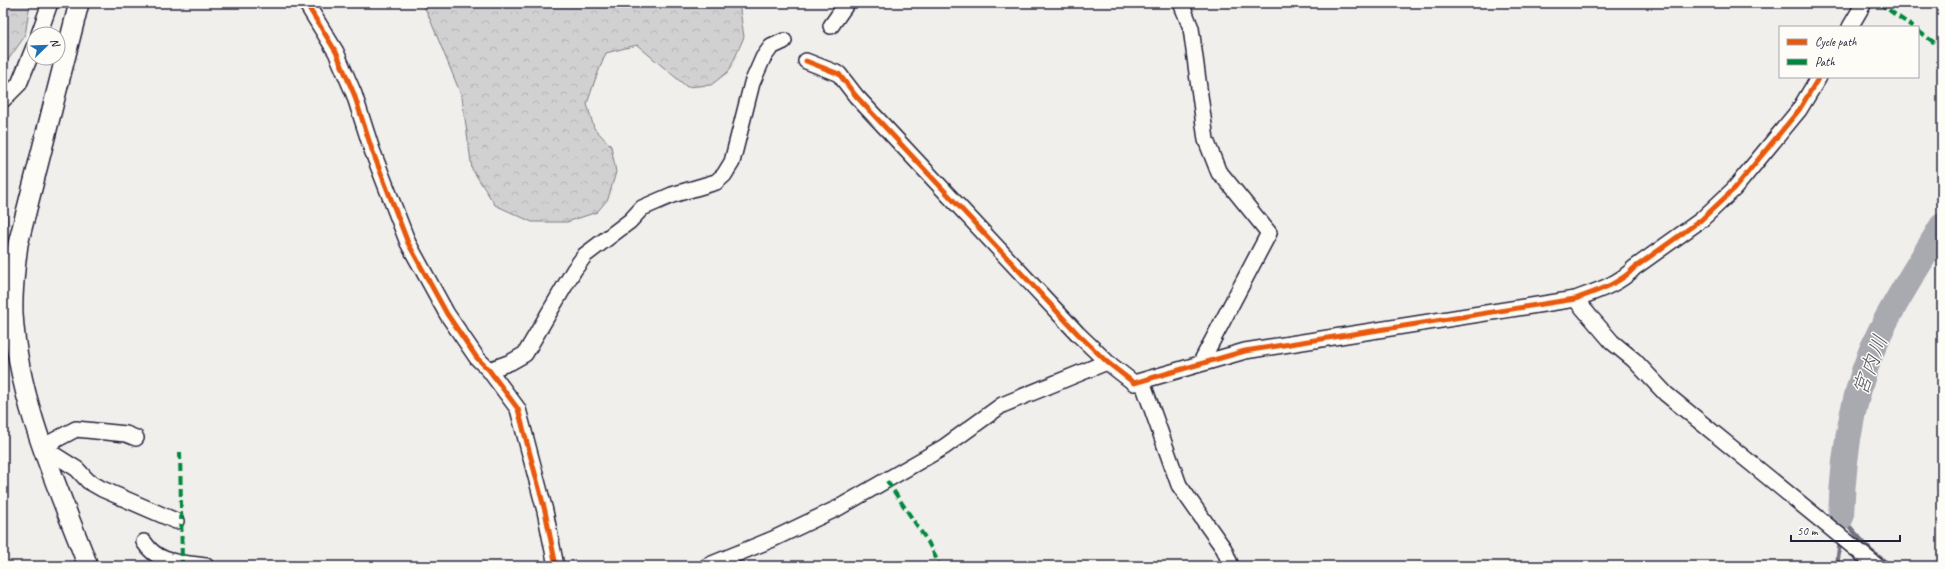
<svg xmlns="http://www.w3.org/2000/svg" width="1945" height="569" font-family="Caveat,'Klee One',sans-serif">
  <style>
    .forest { fill: url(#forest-crowns); stroke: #7a7a86 }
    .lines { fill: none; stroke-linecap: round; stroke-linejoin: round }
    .stream { stroke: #737381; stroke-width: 4.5 }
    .river { stroke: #a9a9b0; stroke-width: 26 }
    .minor-casing { stroke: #22223b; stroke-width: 18 }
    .major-casing { stroke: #22223b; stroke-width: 22 }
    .minor { stroke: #fdfcf7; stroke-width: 15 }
    .major { stroke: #fdfcf7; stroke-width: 19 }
    .quiet { stroke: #00873e; stroke-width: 4; stroke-dasharray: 8 4; stroke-linecap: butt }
    .cycleway-casing { stroke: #fdfcf7; stroke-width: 8 }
    .cycleway { stroke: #e8590c; stroke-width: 5 }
    .labels { text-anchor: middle; stroke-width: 3; stroke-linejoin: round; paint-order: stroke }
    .water-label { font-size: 21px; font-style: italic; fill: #58586a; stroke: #fdfcf7 }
  </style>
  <defs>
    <pattern id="forest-crowns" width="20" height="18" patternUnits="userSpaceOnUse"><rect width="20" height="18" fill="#d2d1d1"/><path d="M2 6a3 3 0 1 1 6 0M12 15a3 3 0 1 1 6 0" fill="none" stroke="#b4b3b4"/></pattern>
  </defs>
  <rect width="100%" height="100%" fill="#f0efec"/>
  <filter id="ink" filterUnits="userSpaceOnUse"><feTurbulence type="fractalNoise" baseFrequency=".025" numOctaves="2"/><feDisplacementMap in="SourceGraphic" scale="8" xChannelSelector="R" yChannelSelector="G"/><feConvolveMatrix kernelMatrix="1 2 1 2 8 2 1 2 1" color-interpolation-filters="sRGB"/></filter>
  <g filter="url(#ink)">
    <!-- forest -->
    <path class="forest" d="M 3,3 L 30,3 L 25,36 L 3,67 Z
      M 421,3 L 739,3 L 744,37 L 729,71 L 711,85 L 687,87 L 637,45 L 606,53 L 595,80 L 587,104 L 594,128 L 611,146 L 616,172 L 608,199 L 597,212 L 567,222 L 532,222 L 495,205 L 472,169 L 462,97 L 427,12 Z
      M 3,177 C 12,218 6,276 3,319 Z"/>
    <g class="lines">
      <!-- stream -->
      <path class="stream" d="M 1841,517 L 1871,551 L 1891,566
        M 1841,517 L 1841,533
        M 1837,566 L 1840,541"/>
      <!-- river -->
      <path class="river" d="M 1841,517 C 1843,456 1852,390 1879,334 C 1897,297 1921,262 1942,226"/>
      <defs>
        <path id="minor" d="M 306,3 L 336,52 L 354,94 L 372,150 L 408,243 L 447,314 L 477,358 L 489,370 L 518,409 L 545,511 L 556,566
          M 1181,3 L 1191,28 L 1206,140 L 1219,173 L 1222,175 L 1269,233 L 1200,364
          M 831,26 L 847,3
          M 1850,27 L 1864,3
          M 39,34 L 50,3
          M 806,61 L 839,74 L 856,96 L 1078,334 L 1107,362 L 1134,383 L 1245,351 L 1575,299 C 1594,292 1620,284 1634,268 L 1701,220 L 1734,189 L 1799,110 L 1819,77
          M 3,100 L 19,84 L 34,47
          M 1575,299 L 1612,342 L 1634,360 L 1666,394 L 1877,566
          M 489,370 L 511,362 L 525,354 L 574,270 L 585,255 L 630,221 L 642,208 L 672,195 L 716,182 L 724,175 L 732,162 L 752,83 L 763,58 L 771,47 L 784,41
          M 1142,381 L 1179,485 L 1224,549 L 1231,566
          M 136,438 L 126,434 L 76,429 L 42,447 L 77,469 L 88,481 L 102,489 L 176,521
          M 144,542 C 159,565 181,562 206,566
          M 707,566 L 773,539 L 838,508 L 944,447 L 1002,405 L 1107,362"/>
        <path id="major" d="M 79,3 L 18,244 C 15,267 12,290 13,314 C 18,402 57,485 88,566"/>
      </defs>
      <!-- minor casing -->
      <use href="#minor" class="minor-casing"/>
      <!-- major casing -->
      <use href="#major" class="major-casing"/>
      <!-- minor -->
      <use href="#minor" class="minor"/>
      <!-- major -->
      <use href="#major" class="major"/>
      <!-- quiet -->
      <path class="quiet" d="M 1879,3 L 1913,27
        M 1918,31 L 1942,48
        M 180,452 L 182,562
        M 887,481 L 928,542 L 940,566"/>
      <defs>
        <path id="cycleway" d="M 306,3 L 336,52 L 354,94 L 372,150 L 408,243 L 447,314 L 477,358 L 489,370 L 518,409 L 545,511 L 556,566
          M 806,61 L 839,74 L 856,96 L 1078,334 L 1107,362 L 1134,383 L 1245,351 L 1575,299 C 1594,292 1620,284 1634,268 L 1701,220 L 1734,189 L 1799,110 L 1819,77"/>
      </defs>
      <!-- cycleway casing -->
      <use href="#cycleway" class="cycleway-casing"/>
      <!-- cycleway -->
      <use href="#cycleway" class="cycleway"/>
    </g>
  </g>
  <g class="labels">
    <!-- water labels -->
    <g class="water-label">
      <text transform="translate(1870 365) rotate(-69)" y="7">宮内川</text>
    </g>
  </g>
  <!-- margin -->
  <rect width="1945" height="569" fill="none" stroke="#fdfcf7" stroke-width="16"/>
  <rect x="8" y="8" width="1929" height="553" fill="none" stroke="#22223b" stroke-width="1.5" filter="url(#ink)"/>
  <!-- legend -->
  <rect x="1779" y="26" width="140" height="52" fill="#fdfcf7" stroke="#a5a5ac"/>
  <rect x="1787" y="39" width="20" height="6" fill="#e8590c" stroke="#a5a5ac"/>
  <text x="1815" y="46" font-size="12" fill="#22223b">Cycle path</text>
  <rect x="1787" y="59" width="20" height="6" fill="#00873e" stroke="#a5a5ac"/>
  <text x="1815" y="66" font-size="12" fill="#22223b">Path</text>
  <!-- north arrow -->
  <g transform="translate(46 46) rotate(67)"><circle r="19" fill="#fdfcf7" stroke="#a5a5ac"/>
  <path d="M0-3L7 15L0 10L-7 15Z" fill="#1f6fb2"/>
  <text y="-6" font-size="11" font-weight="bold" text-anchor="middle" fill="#22223b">N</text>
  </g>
  <!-- scale -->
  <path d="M1791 535v6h109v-6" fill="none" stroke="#22223b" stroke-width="2"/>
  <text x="1797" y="535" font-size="12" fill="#22223b" stroke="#fdfcf7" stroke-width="3" paint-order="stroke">50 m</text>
</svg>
